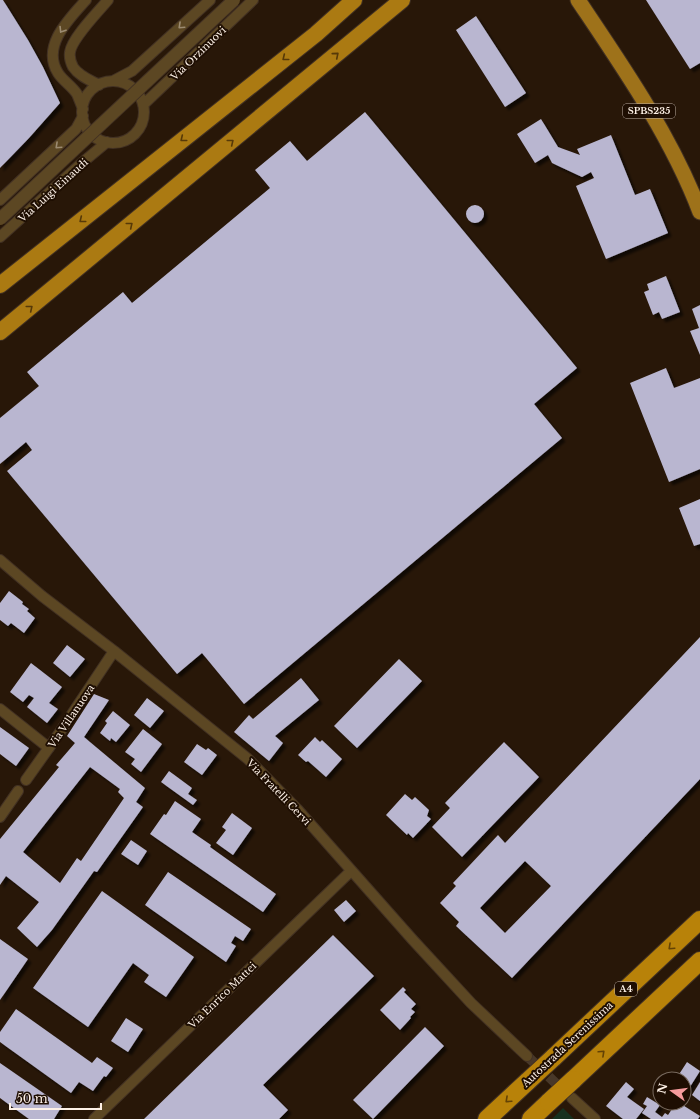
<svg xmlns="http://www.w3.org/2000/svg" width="700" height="1119" font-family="'Libre Baskerville',serif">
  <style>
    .green { fill: #17311f }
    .building { fill: #b9b6d0; fill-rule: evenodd; filter: url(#shadow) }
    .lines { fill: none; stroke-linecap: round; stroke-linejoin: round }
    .minor-tunnel { stroke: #483829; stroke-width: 10; stroke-dasharray: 10 5; stroke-linecap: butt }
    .minor-casing { stroke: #423123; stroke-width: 12 }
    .primary-casing { stroke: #423123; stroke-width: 17 }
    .trunk-casing { stroke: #423123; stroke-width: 18 }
    .motorway-casing { stroke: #423123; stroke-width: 20 }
    .minor { stroke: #5c4723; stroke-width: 10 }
    .primary { stroke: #9e721a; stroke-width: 15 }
    .trunk { stroke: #ab7a12; stroke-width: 16 }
    .motorway { stroke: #b88209; stroke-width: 18 }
    .tertiary-bridge-casing { stroke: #423123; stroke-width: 14; stroke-linecap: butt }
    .motorway-bridge-casing { stroke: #423123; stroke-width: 20; stroke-linecap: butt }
    .tertiary-bridge { stroke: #5c4723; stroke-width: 12 }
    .motorway-bridge { stroke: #b88209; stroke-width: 18 }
    .oneway { stroke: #9c8b71 }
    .oneway2 { stroke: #563908 }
    .oneway3 { stroke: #634205 }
    .labels { text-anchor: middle; stroke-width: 4; stroke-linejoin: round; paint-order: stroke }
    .shield { fill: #1e0e02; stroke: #baada2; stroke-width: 1 }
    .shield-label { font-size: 9px; font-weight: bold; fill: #fdf1e7 }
    .street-label { font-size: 10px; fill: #fdf1e7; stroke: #1e0e02 }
  </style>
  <defs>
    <filter id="shadow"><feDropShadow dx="3.5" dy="3.5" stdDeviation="1" flood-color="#0009"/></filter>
  </defs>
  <rect width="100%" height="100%" fill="#281708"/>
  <!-- green -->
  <path class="green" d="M 563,1108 L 574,1119 L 552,1119 Z"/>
  <!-- building -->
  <path class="building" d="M 0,0 L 3,0 L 28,40 L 43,67 L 60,103 L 29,138 L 0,168 Z
    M 646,0 L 700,0 L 700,63 L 690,69 Z
    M 476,16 L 526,93 L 505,107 L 456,30 Z
    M 365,112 L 577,368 L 534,404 L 562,438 L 244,704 L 202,653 L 177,674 L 7,471 L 32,450 L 26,442 L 0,464 L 0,418 L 39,386 L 27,372 L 123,292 L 132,303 L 270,188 L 255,170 L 290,141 L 307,161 Z
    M 541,119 L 558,147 L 580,155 L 577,149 L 611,135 L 635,195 L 650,189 L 668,233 L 606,259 L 576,186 L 594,178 L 591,172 L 582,177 L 552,163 L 548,155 L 535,163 L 517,134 Z
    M466 214a9 9 0 1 1 18 0a9 9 0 1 1-18 0Z
    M 666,276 L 680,312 L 662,319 L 659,312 L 653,315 L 644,292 L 649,290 L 647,284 Z
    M 700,305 L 700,355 L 690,331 L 699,328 L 692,309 Z
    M 666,368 L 674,388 L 700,378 L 700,469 L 669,482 L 630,383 Z
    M 700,499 L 700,544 L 694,546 L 679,508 Z
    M 9,591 L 23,602 L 22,604 L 29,609 L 27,611 L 35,618 L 24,633 L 11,623 L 8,626 L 0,620 L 0,603 Z
    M 700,637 L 700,779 L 512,978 L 456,926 L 459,922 L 440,903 L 456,886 L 453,883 L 498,835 L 505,843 ZM 525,861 L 551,886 L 505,933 L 480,908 Z
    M 67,645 L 85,659 L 70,677 L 53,663 Z
    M 399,659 L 422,681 L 357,748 L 334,726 Z
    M 31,663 L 62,687 L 49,703 L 58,709 L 47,723 L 27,707 L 34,698 L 29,695 L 23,702 L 10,692 Z
    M 301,678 L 319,700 L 275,736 L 283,743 L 269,761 L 234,732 L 249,715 L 253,719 Z
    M 94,694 L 109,700 L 84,737 L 145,788 L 136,802 L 143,807 L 97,872 L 94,871 L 52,930 L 37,947 L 17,928 L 39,902 L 6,876 L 0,885 L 0,839 L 59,767 L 56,765 L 75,743 L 67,736 ZM 90,767 L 120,789 L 118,792 L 124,798 L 81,861 L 77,858 L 60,883 L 23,852 Z
    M 147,698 L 164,711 L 150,728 L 134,715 Z
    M 113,711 L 130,725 L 116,742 L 111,738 L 110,741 L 100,733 L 107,723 L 105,721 Z
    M 0,727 L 29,748 L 16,766 L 0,754 Z
    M 143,729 L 162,744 L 141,772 L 131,764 L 135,759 L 125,752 Z
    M 315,737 L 320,742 L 322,740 L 342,759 L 326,777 L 308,761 L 306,762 L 298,755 Z
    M 504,742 L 539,777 L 462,857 L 432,827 L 450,808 L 445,803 Z
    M 197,744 L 206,750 L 208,748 L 217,755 L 202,775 L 184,762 Z
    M 169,771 L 192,788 L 188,794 L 197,800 L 193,805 L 161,782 Z
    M 405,794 L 412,800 L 415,797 L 429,810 L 427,816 L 431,819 L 413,838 L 408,833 L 407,835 L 386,815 Z
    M 175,801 L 201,819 L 192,832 L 211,845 L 210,847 L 276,894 L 263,912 L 150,834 L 164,814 L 166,815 Z
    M 232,813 L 252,828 L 233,855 L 216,843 L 226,830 L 222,827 Z
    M 131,840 L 147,851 L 138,865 L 121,854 Z
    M 168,872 L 251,929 L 243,941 L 235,936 L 231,943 L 236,946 L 226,962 L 145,905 Z
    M 102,891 L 194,957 L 166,997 L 144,982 L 149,975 L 133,963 L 88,1027 L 33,988 Z
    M 346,900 L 356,911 L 344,922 L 334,910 Z
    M 333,935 L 374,976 L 263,1085 L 288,1110 L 279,1119 L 144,1119 Z
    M 0,939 L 28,959 L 0,1000 Z
    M 403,987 L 406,990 L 404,992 L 416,1004 L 411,1009 L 415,1012 L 410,1017 L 411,1018 L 400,1030 L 380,1010 Z
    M 16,1009 L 92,1063 L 97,1057 L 113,1068 L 106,1077 L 104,1076 L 93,1091 L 79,1082 L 71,1093 L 0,1042 L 0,1032 Z
    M 126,1018 L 143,1029 L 128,1052 L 111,1041 Z
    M 425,1027 L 444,1046 L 373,1119 L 353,1100 Z
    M 687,1062 L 700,1071 L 688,1090 L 684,1087 L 684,1079 L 676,1079 Z
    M 0,1063 L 62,1106 L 54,1119 L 29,1119 L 0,1098 Z
    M 626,1082 L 634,1089 L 627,1097 L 644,1109 L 636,1119 L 623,1119 L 606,1106 Z
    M 700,1082 L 700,1101 L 692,1095 Z
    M 647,1097 L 660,1105 L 655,1112 L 662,1117 L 665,1113 L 668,1115 L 674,1106 L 678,1109 L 681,1104 L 700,1116 L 698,1119 L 651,1119 L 642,1113 L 647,1106 L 643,1104 Z"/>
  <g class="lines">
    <!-- minor-tunnel -->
    <path class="minor-tunnel" d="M 527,1056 L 565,1092"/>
    <defs>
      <path id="minor" d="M 113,81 L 132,71 L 210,0
        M82 112a31 31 0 1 1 62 0a31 31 0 1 1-62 0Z
        M 99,85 C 90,80 79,76 73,67 C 71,63 69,58 70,52 C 72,38 98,12 108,0
        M 143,105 L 253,0
        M 83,109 C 81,104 79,99 77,94 C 72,86 63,81 58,73 C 41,46 69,19 86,0
        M 0,200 L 76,129 L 83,116
        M 0,237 L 83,162 L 107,142
        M 0,560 L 42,596 L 114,651 L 248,759 L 298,810 L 412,939 L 471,1003 L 527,1056
        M 0,709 L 49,748
        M 26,780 L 58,735 L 114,651
        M 0,817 L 18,791
        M 572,1098 L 595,1119
        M 94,1119 L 351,871"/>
      <path id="primary" d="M 578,0 C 623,67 671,136 700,212"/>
      <path id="trunk" d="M 0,285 L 316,34 L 354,0
        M 0,332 L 402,0"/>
      <path id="motorway" d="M 553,1058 L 700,920
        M 573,1080 L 700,961
        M 487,1119 L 528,1081
        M 531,1119 L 549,1102"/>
    </defs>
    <!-- minor casing -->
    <use href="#minor" class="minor-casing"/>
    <!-- primary casing -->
    <use href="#primary" class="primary-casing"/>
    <!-- trunk casing -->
    <use href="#trunk" class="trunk-casing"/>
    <!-- motorway casing -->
    <use href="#motorway" class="motorway-casing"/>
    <!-- minor -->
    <use href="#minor" class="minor"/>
    <!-- primary -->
    <use href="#primary" class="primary"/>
    <!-- trunk -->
    <use href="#trunk" class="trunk"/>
    <!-- motorway -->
    <use href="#motorway" class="motorway"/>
    <defs>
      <path id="tertiary-bridge" d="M 0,219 L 234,0"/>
      <path id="motorway-bridge" d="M 528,1081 L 553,1058
        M 549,1102 L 573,1080"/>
    </defs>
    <!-- tertiary-bridge casing -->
    <use href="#tertiary-bridge" class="tertiary-bridge-casing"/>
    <!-- motorway-bridge casing -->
    <use href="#motorway-bridge" class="motorway-bridge-casing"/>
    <!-- tertiary-bridge -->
    <use href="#tertiary-bridge" class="tertiary-bridge"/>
    <!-- motorway-bridge -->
    <use href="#motorway-bridge" class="motorway-bridge"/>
  </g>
  <!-- one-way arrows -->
  <defs><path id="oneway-chevron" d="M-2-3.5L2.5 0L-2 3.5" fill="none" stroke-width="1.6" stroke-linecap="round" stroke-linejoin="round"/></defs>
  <g class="oneway">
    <use href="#oneway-chevron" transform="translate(181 26) rotate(137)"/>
    <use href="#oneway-chevron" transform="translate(62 30) rotate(122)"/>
    <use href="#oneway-chevron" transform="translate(58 146) rotate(137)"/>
  </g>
  <g class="oneway2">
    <use href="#oneway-chevron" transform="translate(336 55) rotate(-40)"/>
    <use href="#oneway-chevron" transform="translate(285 58) rotate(141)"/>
    <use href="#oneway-chevron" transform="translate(183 139) rotate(141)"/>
    <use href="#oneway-chevron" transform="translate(231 142) rotate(-39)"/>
    <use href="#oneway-chevron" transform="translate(82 220) rotate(141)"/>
    <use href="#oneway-chevron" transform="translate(130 225) rotate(-39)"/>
    <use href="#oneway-chevron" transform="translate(30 308) rotate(-39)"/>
  </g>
  <g class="oneway3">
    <use href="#oneway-chevron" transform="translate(671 947) rotate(137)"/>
    <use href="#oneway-chevron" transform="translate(602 1053) rotate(-43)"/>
    <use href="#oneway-chevron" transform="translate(508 1100) rotate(137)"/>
  </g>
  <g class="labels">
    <!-- shield labels -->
    <g class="shield">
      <rect x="623" y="104" width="52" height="14" rx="3"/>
      <rect x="615" y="982" width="22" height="14" rx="3"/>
    </g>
    <g class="shield-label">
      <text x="649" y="114">SPBS235</text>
      <text x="626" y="992">A4</text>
    </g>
    <!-- street labels -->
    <g class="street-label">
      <text transform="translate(198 53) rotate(-44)" y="4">Via Orzinuovi</text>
      <text transform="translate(53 190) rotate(-42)" y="4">Via Luigi Einaudi</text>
      <text transform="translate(71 716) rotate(-56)" y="4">Via Villanuova</text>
      <text transform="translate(279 792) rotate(46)" y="4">Via Fratelli Cervi</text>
      <text transform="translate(222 995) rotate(-44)" y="4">Via Enrico Mattei</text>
      <text transform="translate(567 1044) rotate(-43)" y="4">Autostrada Serenissima</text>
    </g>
  </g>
  <!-- north arrow -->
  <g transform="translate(672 1091) rotate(284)"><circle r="19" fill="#1e0e02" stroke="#77695e"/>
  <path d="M0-3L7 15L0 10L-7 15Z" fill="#f59b9d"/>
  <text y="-6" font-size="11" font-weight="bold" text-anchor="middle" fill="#fdf1e7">N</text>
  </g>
  <!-- scale -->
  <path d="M10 1103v6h91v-6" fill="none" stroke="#fdf1e7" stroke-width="2"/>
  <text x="16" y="1103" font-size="12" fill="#fdf1e7" stroke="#1e0e02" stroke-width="3" paint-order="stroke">50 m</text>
</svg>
